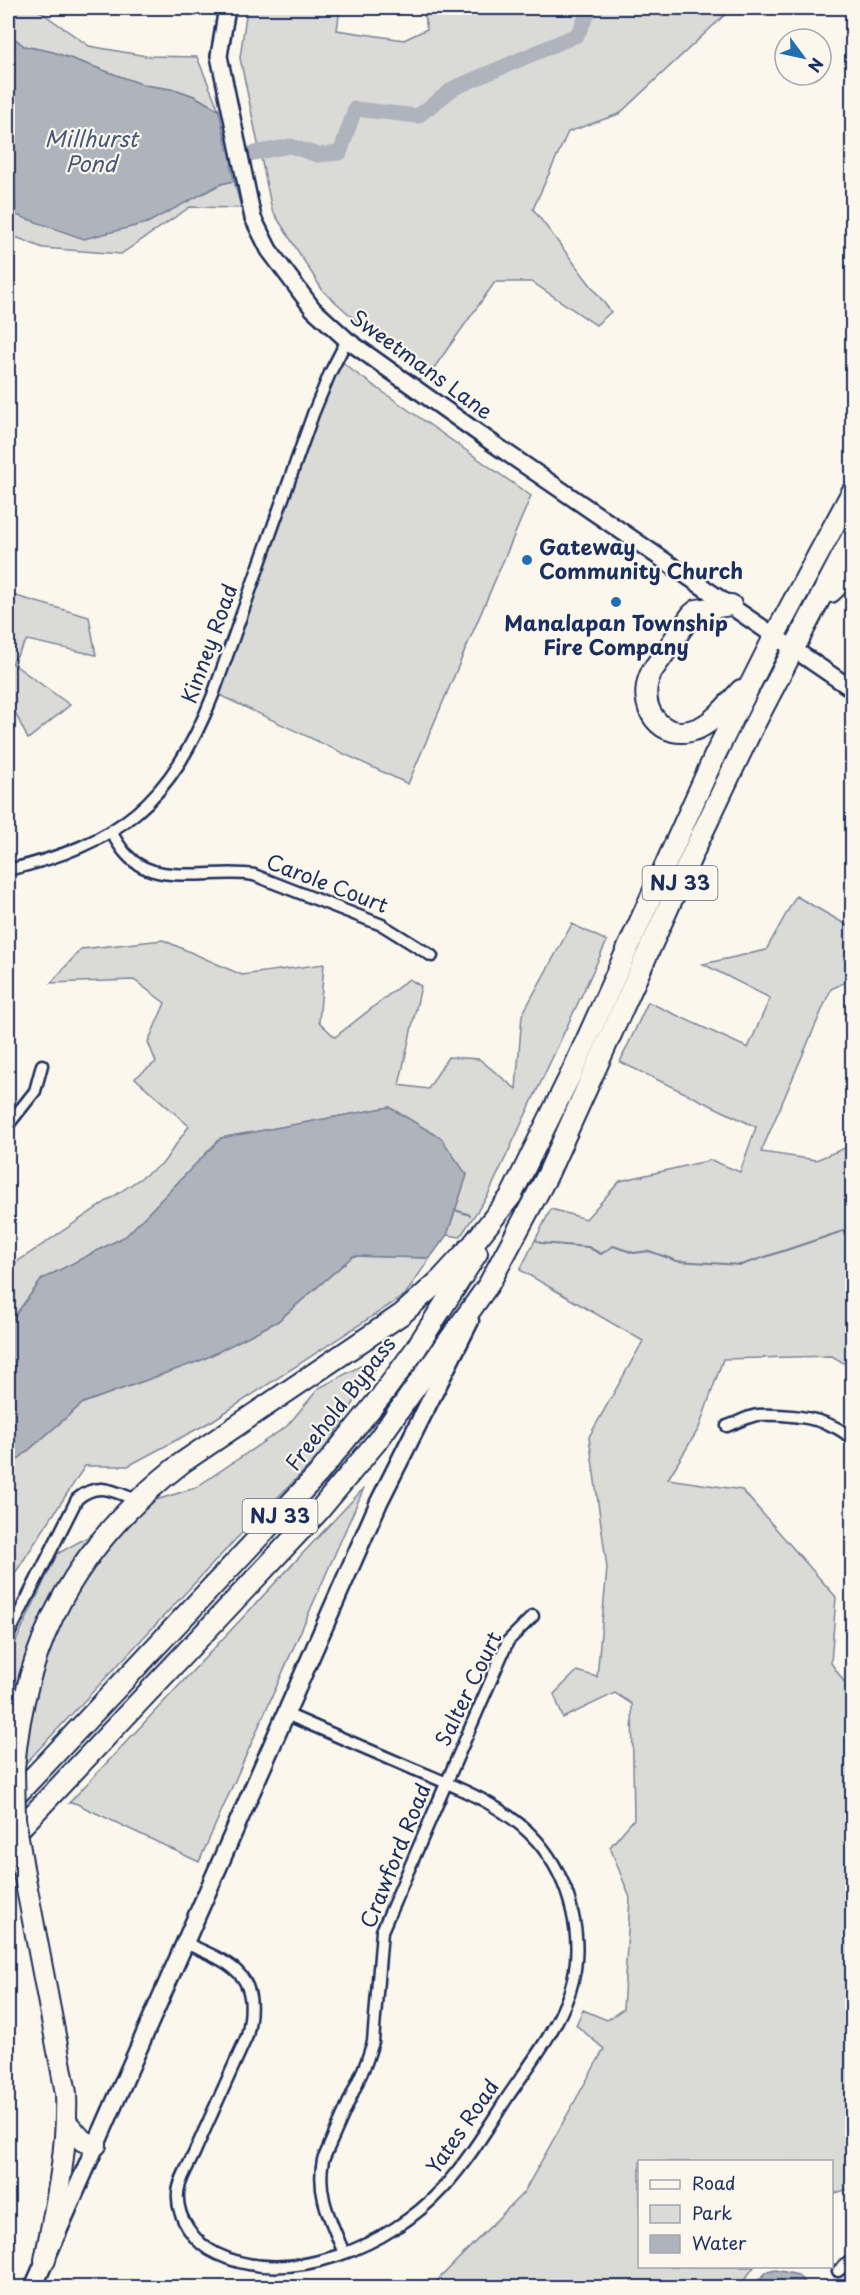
<svg xmlns="http://www.w3.org/2000/svg" width="860" height="2295" font-family="'Playpen Sans',sans-serif">
  <style>
    .green { fill: #dadad7; stroke: #7a849a; stroke-width: 1.5 }
    .water { fill: #afb3bb; stroke: #747e96; stroke-width: 1.5 }
    .lines { fill: none; stroke-linecap: round; stroke-linejoin: round }
    .stream { stroke: #747e96; stroke-width: 2 }
    .river { stroke: #afb3bb; stroke-width: 15 }
    .street-casing { stroke: #1b2f5e; stroke-width: 15 }
    .secondary-casing { stroke: #1b2f5e; stroke-width: 20 }
    .primary-casing { stroke: #1b2f5e; stroke-width: 21 }
    .highway-casing { stroke: #1b2f5e; stroke-width: 24 }
    .street { stroke: #fbf7ec; stroke-width: 10 }
    .secondary { stroke: #fbf7ec; stroke-width: 15 }
    .primary { stroke: #fbf7ec; stroke-width: 16 }
    .highway { stroke: #fbf7ec; stroke-width: 20 }
    .highway-bridge-casing { stroke: #1b2f5e; stroke-width: 24; stroke-linecap: butt }
    .highway-bridge { stroke: #fbf7ec; stroke-width: 20 }
    .poi-dot { fill: #1f6fb2; stroke: #fbf7ec; stroke-width: 2 }
    .labels { text-anchor: middle; stroke-width: 4.5; stroke-linejoin: round; paint-order: stroke }
    .shield { fill: #fbf7ec; stroke: #5e6b89; stroke-width: 1.5 }
    .shield-label { font-size: 20px; font-weight: bold; fill: #1b2f5e }
    .street-label { font-size: 21px; fill: #1b2f5e; stroke: #fbf7ec }
    .poi-label { font-size: 21px; font-weight: bold; fill: #1b2f5e; stroke: #fbf7ec; text-anchor: start }
    .water-label { font-size: 22px; font-style: italic; fill: #47577a; stroke: #fbf7ec }
  </style>
  <rect width="100%" height="100%" fill="#fbf7ec"/>
  <filter id="ink" filterUnits="userSpaceOnUse"><feTurbulence type="fractalNoise" baseFrequency=".0167" numOctaves="2"/><feDisplacementMap in="SourceGraphic" scale="12" xChannelSelector="R" yChannelSelector="G"/><feConvolveMatrix kernelMatrix="1 2 1 2 8 2 1 2 1" color-interpolation-filters="sRGB"/></filter>
  <g filter="url(#ink)">
    <!-- green -->
    <path class="green" d="M 8,8 L 35,8 L 89,46 L 146,56 L 197,57 L 219,110 L 194,96 L 177,90 L 144,85 L 53,52 L 24,46 L 8,33 Z
      M 247,8 L 340,8 L 337,30 L 404,40 L 427,29 L 423,8 L 732,8 L 619,114 L 568,132 L 533,209 L 611,312 L 596,325 L 532,282 L 495,282 L 429,375 L 377,339 L 323,291 L 272,210 L 240,58 Z
      M 8,175 L 14,179 L 221,184 L 234,181 L 241,208 L 190,207 L 121,254 L 43,248 L 8,234 Z
      M 337,357 L 353,371 L 531,496 L 408,784 L 213,692 Z
      M 8,548 L 12,558 L 9,594 L 89,617 L 96,655 L 27,640 L 12,663 L 70,705 L 28,739 L 8,698 Z
      M 796,896 L 852,928 L 852,979 L 831,989 L 761,1152 L 816,1160 L 852,1145 L 852,1368 L 832,1356 L 723,1359 L 699,1428 L 668,1479 L 742,1490 L 836,1597 L 831,1663 L 852,1693 L 852,2188 L 832,2194 L 832,2162 L 640,2162 L 640,2266 L 754,2267 L 739,2287 L 430,2288 L 524,2192 L 604,2049 L 576,2025 L 583,2010 L 607,2020 L 623,2009 L 630,1898 L 610,1847 L 634,1819 L 632,1704 L 615,1693 L 563,1718 L 554,1694 L 577,1671 L 597,1677 L 607,1568 L 589,1437 L 643,1341 L 520,1270 L 551,1209 L 586,1219 L 620,1181 L 711,1160 L 740,1172 L 756,1127 L 620,1062 L 648,1002 L 748,1048 L 770,998 L 703,964 L 766,950 Z
      M 572,924 L 607,941 L 488,1195 L 460,1237 L 447,1235 L 467,1174 L 390,1107 L 221,1138 L 126,1236 L 42,1279 L 8,1325 L 8,1268 L 163,1163 L 189,1126 L 135,1078 L 156,1062 L 148,1042 L 165,1003 L 134,980 L 51,983 L 81,949 L 163,940 L 242,975 L 324,964 L 319,1022 L 335,1037 L 409,979 L 421,986 L 399,1085 L 428,1089 L 448,1057 L 479,1059 L 516,1089 L 522,1015 Z
      M 353,1256 L 430,1258 L 405,1295 L 212,1421 L 128,1466 L 85,1466 L 8,1584 L 8,1466 L 15,1462 L 83,1403 L 201,1360 L 278,1321 Z
      M 385,1353 L 323,1452 L 235,1540 L 25,1764 L 28,1727 L 50,1639 L 98,1557 L 143,1504 L 195,1488 L 287,1426 L 319,1388 Z
      M 364,1488 L 199,1862 L 75,1803 L 69,1803 Z
      M 91,1535 L 47,1613 L 17,1682 L 8,1733 L 8,1658 L 57,1554 Z"/>
    <!-- water -->
    <path class="water" d="M 8,33 L 24,46 L 53,52 L 144,85 L 177,90 L 194,96 L 219,110 L 234,181 L 221,184 L 147,223 L 84,239 L 16,215 L 14,179 L 8,175 Z
      M 389,1107 L 441,1138 L 467,1175 L 447,1235 L 430,1258 L 353,1256 L 278,1321 L 202,1360 L 83,1403 L 15,1462 L 8,1466 L 8,1325 L 42,1279 L 126,1236 L 221,1138 Z
      M 776,2270 L 798,2275 L 808,2287 L 751,2287 L 767,2272 Z"/>
    <g class="lines">
      <!-- stream -->
      <path class="stream" d="M 455,1210 L 470,1215
        M 536,1240 L 541,1243 L 588,1247 L 601,1254 L 613,1246 L 634,1253 L 649,1251 L 677,1261 L 741,1265 L 852,1228"/>
      <!-- river -->
      <path class="river" d="M 229,158 L 290,146 L 318,155 L 340,153 L 355,109 L 418,116 L 454,88 L 577,35 L 591,8"/>
      <defs>
        <path id="street" d="M 111,832 C 116,840 121,849 127,855 C 156,888 215,868 254,875 L 382,925 L 432,956
          M 8,870 C 119,844 171,802 213,695 L 313,414 L 330,373 L 347,340
          M 8,1125 L 35,1091 L 42,1065
          M 727,1426 C 737,1423 748,1416 758,1415 C 790,1414 829,1417 852,1439
          M 8,1636 L 77,1499 C 98,1481 113,1491 136,1500
          M 185,1943 C 235,1965 261,1974 247,2036 C 230,2074 213,2111 196,2149 C 191,2162 179,2179 178,2193 C 176,2218 195,2244 217,2254 C 290,2289 391,2245 442,2189 C 467,2162 487,2129 507,2098 C 530,2064 557,2030 570,1991 C 586,1941 571,1880 537,1841 C 504,1804 456,1787 411,1768 C 369,1750 327,1732 286,1714
          M 344,2253 C 331,2221 316,2195 323,2160 L 366,2063 L 373,2042 L 382,1931 L 508,1641 L 533,1616
          M 838,2271 L 852,2260"/>
        <path id="secondary" d="M 227,8 L 219,56 L 253,218 L 269,250 L 313,309 L 347,340 L 491,442 L 852,689"/>
        <path id="primary" d="M 33,2288 L 379,1502 L 470,1321"/>
        <path id="highway" d="M 831,592 L 852,571
          M 731,605 L 697,610 L 692,614 L 652,671 C 634,705 661,745 699,728 C 715,721 729,703 741,690
          M 14,1769 C 24,1638 79,1542 183,1462 L 402,1314 L 440,1280 L 473,1244 L 511,1196 L 572,1072 L 715,755 L 775,635 L 852,492
          M 8,1804 L 318,1474 L 382,1395 L 415,1350 L 477,1253
          M 8,1841 L 317,1513 L 378,1440 L 489,1284 L 547,1176 L 698,842 L 752,729 L 852,537
          M 23,1868 L 66,2093 C 68,2150 56,2204 45,2260
          M 67,2123 L 83,2141 L 96,2145"/>
      </defs>
      <!-- street casing -->
      <use href="#street" class="street-casing"/>
      <!-- secondary casing -->
      <use href="#secondary" class="secondary-casing"/>
      <!-- primary casing -->
      <use href="#primary" class="primary-casing"/>
      <!-- highway casing -->
      <use href="#highway" class="highway-casing"/>
      <!-- street -->
      <use href="#street" class="street"/>
      <!-- secondary -->
      <use href="#secondary" class="secondary"/>
      <!-- primary -->
      <use href="#primary" class="primary"/>
      <!-- highway -->
      <use href="#highway" class="highway"/>
      <defs>
        <path id="highway-bridge" d="M 14,1769 L 15,1819 L 23,1868"/>
      </defs>
      <!-- highway-bridge casing -->
      <use href="#highway-bridge" class="highway-bridge-casing"/>
      <!-- highway-bridge -->
      <use href="#highway-bridge" class="highway-bridge"/>
    </g>
  </g>
  <!-- markers -->
  <g class="poi-dot">
    <circle cx="527" cy="560" r="6"/>
    <circle cx="616" cy="602" r="6"/>
  </g>
  <g class="labels">
    <!-- shield labels -->
    <g class="shield">
      <rect x="642.5" y="866" width="75" height="34" rx="4.5"/>
      <rect x="242.5" y="1499" width="75" height="34" rx="4.5"/>
    </g>
    <g class="shield-label">
      <text x="680" y="890">NJ 33</text>
      <text x="280" y="1523">NJ 33</text>
    </g>
    <!-- street labels -->
    <g class="street-label">
      <text transform="translate(421 365) rotate(36)" y="7">Sweetmans Lane</text>
      <text transform="translate(210 644) rotate(-70)" y="7">Kinney Road</text>
      <text transform="translate(327 884) rotate(21)" y="7">Carole Court</text>
      <text transform="translate(341 1404) rotate(-52)" y="7">Freehold Bypass</text>
      <text transform="translate(469 1689) rotate(-64)" y="7">Salter Court</text>
      <text transform="translate(396 1856) rotate(-68)" y="7">Crawford Road</text>
      <text transform="translate(463 2127) rotate(-55)" y="7">Yates Road</text>
    </g>
    <!-- poi labels -->
    <g class="poi-label">
      <text x="539" y="555">Gateway<tspan x="539" dy="24">Community Church</tspan></text>
      <text x="616" y="631" text-anchor="middle">Manalapan Township<tspan x="616" dy="24">Fire Company</tspan></text>
    </g>
    <!-- water labels -->
    <g class="water-label">
      <text x="91" y="147">Millhurst<tspan x="91" dy="25">Pond</tspan></text>
    </g>
  </g>
  <!-- margin -->
  <rect width="860" height="2295" fill="none" stroke="#fbf7ec" stroke-width="30"/>
  <rect x="15" y="15" width="830" height="2265" fill="none" stroke="#1b2f5e" stroke-width="2" filter="url(#ink)"/>
  <!-- legend -->
  <rect x="638" y="2160" width="195" height="108" fill="#fbf7ec" stroke="#a1a7b3" stroke-width="1.5"/>
  <rect x="650" y="2180" width="30" height="9" fill="#fbf7ec" stroke="#a1a7b3" stroke-width="1.5"/>
  <text x="692" y="2190" font-size="18" fill="#1b2f5e">Road</text>
  <rect x="650" y="2205" width="30" height="18" fill="#dadad7" stroke="#a1a7b3" stroke-width="1.5"/>
  <text x="692" y="2220" font-size="18" fill="#1b2f5e">Park</text>
  <rect x="650" y="2235" width="30" height="18" fill="#afb3bb" stroke="#a1a7b3" stroke-width="1.5"/>
  <text x="692" y="2250" font-size="18" fill="#1b2f5e">Water</text>
  <!-- north arrow -->
  <g transform="translate(803 57) rotate(123)"><circle r="28" fill="#fbf7ec" stroke="#a1a7b3" stroke-width="1.5"/>
  <path d="M0-4.5L10 22L0 15L-10 22Z" fill="#1f6fb2"/>
  <text y="-9" font-size="16" font-weight="bold" text-anchor="middle" fill="#1b2f5e">N</text>
  </g>
</svg>
